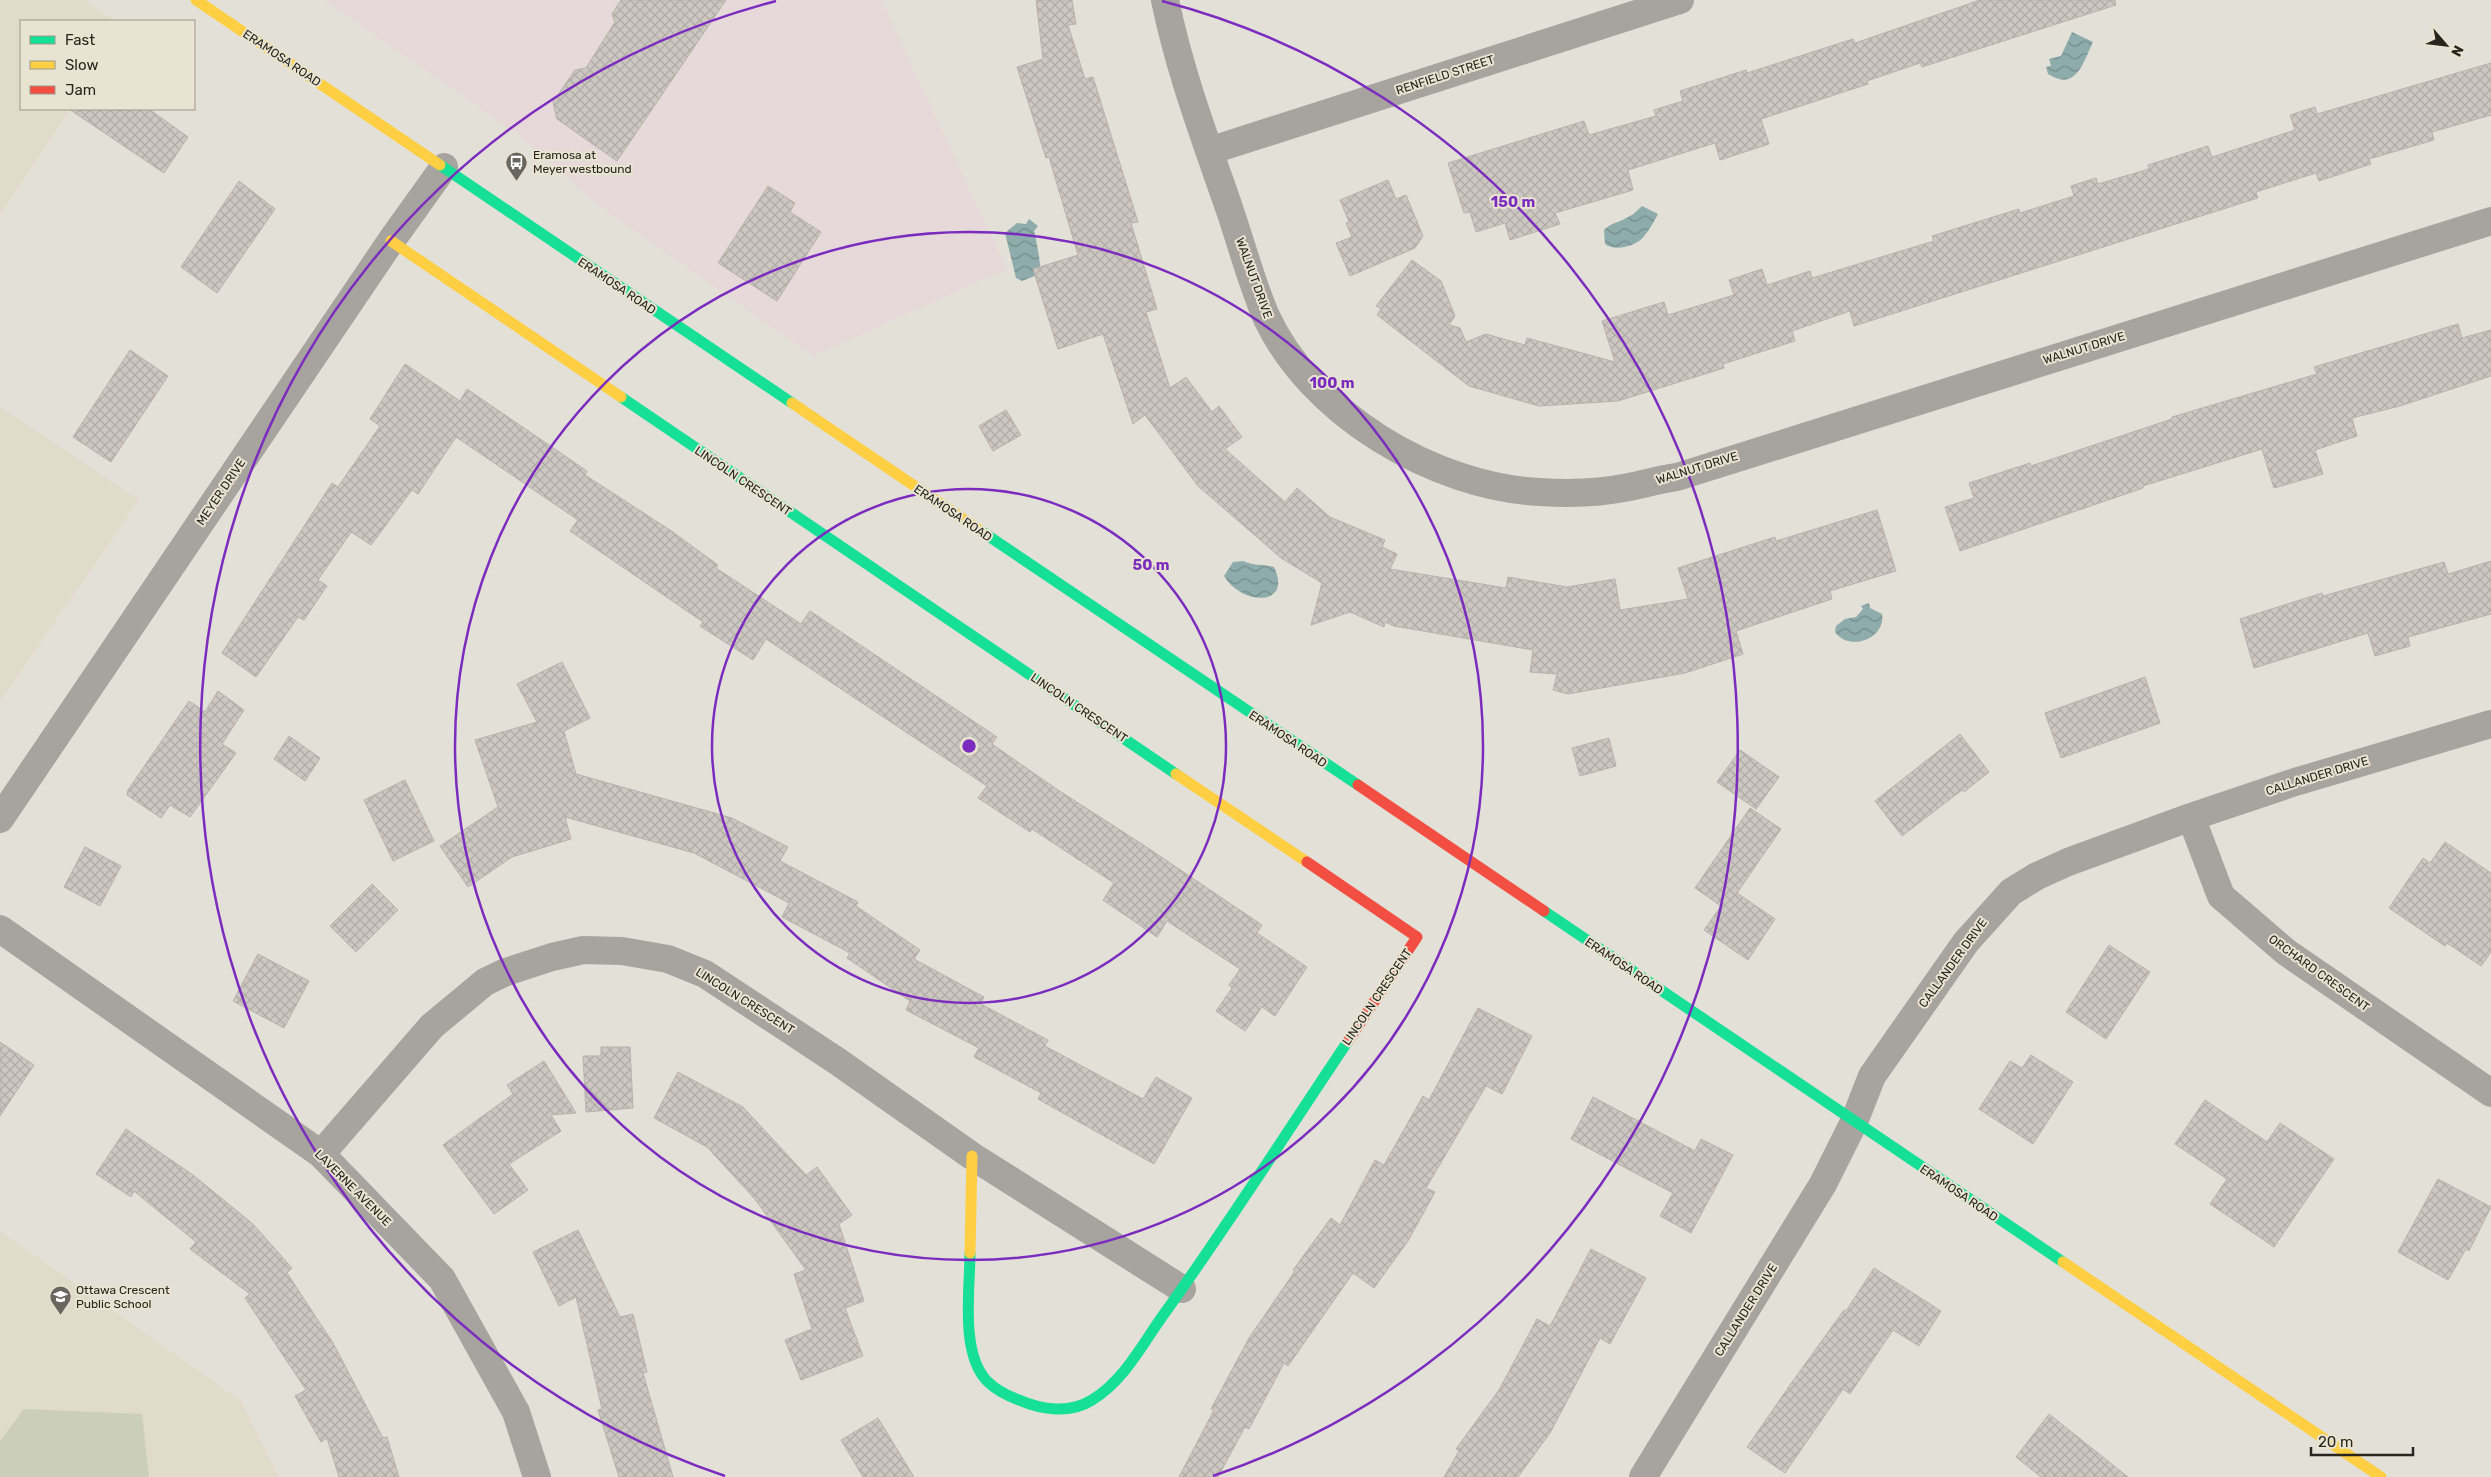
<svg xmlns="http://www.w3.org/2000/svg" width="2491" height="1477" font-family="Rubik,sans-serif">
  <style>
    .commercial { fill: #e7d8d9 }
    .built { fill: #e1dbc9 }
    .pitch { fill: #cbceb8 }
    .water { fill: url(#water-waves) }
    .building { fill: url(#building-cross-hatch); stroke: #b7b2ad }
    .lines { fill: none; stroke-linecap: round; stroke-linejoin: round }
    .street { stroke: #a7a39e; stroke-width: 28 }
    .fast { stroke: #16e098; stroke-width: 11 }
    .slow { stroke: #ffcf43; stroke-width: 11 }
    .jam { stroke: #f24e42; stroke-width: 11 }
    .ring { fill: none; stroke: #7b2cbf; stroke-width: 2.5 }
    .labels { text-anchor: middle; stroke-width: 4; stroke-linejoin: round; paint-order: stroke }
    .street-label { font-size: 12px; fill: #27251e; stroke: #e9e4d1 }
    .poi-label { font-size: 12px; fill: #27251e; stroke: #e9e4d1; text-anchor: start }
    .centre { fill: #7b2cbf; stroke: #e9e4d1; stroke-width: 2.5 }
    .ring-label { font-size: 15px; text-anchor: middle; font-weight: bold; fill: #7b2cbf; stroke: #e9e4d1; stroke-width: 4; stroke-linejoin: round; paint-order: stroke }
  </style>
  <defs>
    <pattern id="water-waves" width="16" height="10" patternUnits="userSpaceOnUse" patternTransform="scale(1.25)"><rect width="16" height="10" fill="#8eacac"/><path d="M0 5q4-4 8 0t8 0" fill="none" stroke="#748c8b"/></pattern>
    <pattern id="building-cross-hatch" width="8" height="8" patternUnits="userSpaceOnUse" patternTransform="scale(1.25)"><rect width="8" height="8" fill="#cdc7c2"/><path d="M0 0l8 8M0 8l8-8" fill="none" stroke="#b0aba6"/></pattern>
  </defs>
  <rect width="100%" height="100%" fill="#e3e0d7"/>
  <!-- commercial -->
  <path class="commercial" d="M 324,0 L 881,0 L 1007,269 L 813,356 L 598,205 L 519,135 Z"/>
  <!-- built -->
  <path class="built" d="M 0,0 L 84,0 L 116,21 L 21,21 L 21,109 L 70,109 L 0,214 Z
    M 0,407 L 139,500 L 0,701 Z
    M 0,1231 L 241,1401 L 279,1477 L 0,1477 Z"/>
  <!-- pitch -->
  <path class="pitch" d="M 24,1409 L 142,1414 L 149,1477 L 0,1477 L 0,1441 Z"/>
  <!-- water -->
  <path class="water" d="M 2072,32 L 2093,42 C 2083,63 2076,92 2048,74 L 2046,67 L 2051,66 L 2049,59 L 2061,56 Z
    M 1642,206 L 1658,214 C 1654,221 1650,229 1645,235 C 1638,246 1615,252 1605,244 L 1604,230 C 1610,223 1618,223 1626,218 C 1632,216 1638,210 1642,206 Z
    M 1029,219 L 1038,226 L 1034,231 C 1036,238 1042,269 1040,274 L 1022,281 L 1016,278 L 1005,233 L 1017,223 L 1026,224 Z
    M 1243,561 C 1254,566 1263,564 1274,567 C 1293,607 1242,606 1224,576 L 1233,562 Z
    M 1869,603 L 1870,608 L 1882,614 C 1886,639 1849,652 1835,632 L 1836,626 L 1845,619 L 1856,617 L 1863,609 L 1861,606 Z"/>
  <!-- building -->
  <path class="building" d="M 621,0 L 726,0 L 617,161 L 557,119 L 553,102 L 575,70 L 586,68 L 615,22 L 612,14 Z
    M 1036,0 L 1072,0 L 1076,24 L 1068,25 L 1085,79 L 1093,77 L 1138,222 L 1131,223 L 1157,309 L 1146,312 L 1170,388 L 1186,377 L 1212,412 L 1219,406 L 1242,437 L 1225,449 L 1285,502 L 1297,488 L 1330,517 L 1385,540 L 1382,547 L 1397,554 L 1390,569 L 1506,588 L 1508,577 L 1567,587 L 1615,579 L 1620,610 L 1688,599 L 1678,568 L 1775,537 L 1776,541 L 1877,510 L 1896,571 L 1830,591 L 1832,599 L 1736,631 L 1743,654 L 1685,673 L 1568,694 L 1553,690 L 1557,674 L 1530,672 L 1533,650 L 1394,626 L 1385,622 L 1384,627 L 1350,612 L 1311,625 L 1322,583 L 1281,558 L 1198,486 L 1145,415 L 1133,424 L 1103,334 L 1058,349 L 1033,269 L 1078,255 L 1049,157 L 1046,158 L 1017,67 L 1043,59 Z
    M 1980,0 L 2115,0 L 2116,5 L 1922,67 L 1920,63 L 1867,81 L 1868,84 L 1761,119 L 1769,144 L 1720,160 L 1715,143 L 1628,170 L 1633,190 L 1555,213 L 1560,224 L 1510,240 L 1505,223 L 1476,232 L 1470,212 L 1464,213 L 1448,163 L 1584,121 L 1589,135 L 1656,116 L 1654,110 L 1683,101 L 1680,91 L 1746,70 L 1747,73 L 1853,39 L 1855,43 Z
    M 2491,63 L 2491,115 L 2432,132 L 2434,140 L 2369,159 L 2371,164 L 2319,181 L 2316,173 L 2256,192 L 2258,198 L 1854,326 L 1850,311 L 1792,331 L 1795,341 L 1723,364 L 1724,368 L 1618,401 L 1539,406 L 1469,386 L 1377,315 L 1381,309 L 1376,306 L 1412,260 L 1441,281 L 1455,316 L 1449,325 L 1460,328 L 1466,342 L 1486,334 L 1525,345 L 1527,338 L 1615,362 L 1602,321 L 1664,302 L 1668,315 L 1734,295 L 1729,280 L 1762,269 L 1767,285 L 1810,271 L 1812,278 L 1934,241 L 1932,236 L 2019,209 L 2020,213 L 2074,196 L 2071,186 L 2096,178 L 2098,184 L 2149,169 L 2148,165 L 2208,146 L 2212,157 L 2295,130 L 2290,115 L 2315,107 L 2317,114 Z
    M 69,109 L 149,109 L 188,137 L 164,173 Z
    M 1388,180 L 1396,199 L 1406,195 L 1423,236 L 1415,248 L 1350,276 L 1336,243 L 1352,237 L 1346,223 L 1349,222 L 1340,200 Z
    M 239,181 L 275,209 L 217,293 L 181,267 Z
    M 768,186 L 795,203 L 790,212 L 821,232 L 777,301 L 718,263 Z
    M 2458,324 L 2462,338 L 2491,330 L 2491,376 L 2400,406 L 2352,418 L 2357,436 L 2315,450 L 2323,474 L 2274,488 L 2262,449 L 2143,486 L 2143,488 L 1960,551 L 1945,507 L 1974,498 L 1969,483 L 2030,463 L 2031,466 L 2172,419 L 2172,417 L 2317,374 L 2314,367 Z
    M 130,350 L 168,376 L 111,462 L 73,437 Z
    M 405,364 L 460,401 L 467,389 L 587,471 L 585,475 L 670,530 L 718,565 L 716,568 L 801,624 L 810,611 L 997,737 L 992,744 L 1058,790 L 1142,844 L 1262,925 L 1257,933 L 1307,967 L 1275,1016 L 1262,1007 L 1245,1031 L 1216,1011 L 1232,988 L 1229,985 L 1240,969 L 1167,921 L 1157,937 L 1103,900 L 1114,883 L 1032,829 L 1030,832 L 978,798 L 987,786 L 766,639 L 753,660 L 700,626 L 703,622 L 570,531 L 578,520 L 456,437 L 418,494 L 412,490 L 371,545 L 351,532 L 318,580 L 327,586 L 304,620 L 298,617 L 256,677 L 222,653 L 332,483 L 338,487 L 380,426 L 370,419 Z
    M 1006,410 L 1021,435 L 993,451 L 979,426 Z
    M 2491,561 L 2491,614 L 2408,637 L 2410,646 L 2375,656 L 2368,633 L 2254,668 L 2240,619 L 2322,593 L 2323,596 L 2444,562 L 2448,574 Z
    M 562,662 L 590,718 L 564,731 L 576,774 L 732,818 L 788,847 L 780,861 L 858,902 L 856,906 L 920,950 L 914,959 L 984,997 L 981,1004 L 1048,1040 L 1045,1046 L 1143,1099 L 1156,1077 L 1192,1098 L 1154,1164 L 1038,1099 L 1041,1093 L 974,1057 L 979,1048 L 906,1010 L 910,1001 L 847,958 L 850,953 L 782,917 L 789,903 L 694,853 L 565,817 L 571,839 L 512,857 L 468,887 L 440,846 L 498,807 L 475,740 L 537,722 L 517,684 Z
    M 2145,677 L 2160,723 L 2061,758 L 2045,713 Z
    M 218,691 L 244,710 L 222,744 L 236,753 L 190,817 L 170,805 L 161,818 L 127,795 L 128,790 L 189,701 L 205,712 Z
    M 1960,734 L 1989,772 L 1964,792 L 1962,790 L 1902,836 L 1875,801 Z
    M 289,736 L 320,758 L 305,781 L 274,759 Z
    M 1609,738 L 1616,766 L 1580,776 L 1572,748 Z
    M 1740,750 L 1779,777 L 1756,809 L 1717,782 Z
    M 405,780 L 434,841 L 393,861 L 364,800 Z
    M 1750,808 L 1781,829 L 1737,893 L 1775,919 L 1748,960 L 1704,930 L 1721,906 L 1695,888 Z
    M 2445,842 L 2491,873 L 2491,952 L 2481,966 L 2447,943 L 2445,946 L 2389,908 L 2423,858 L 2430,863 Z
    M 85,847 L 121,866 L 100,906 L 64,887 Z
    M 372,884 L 398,910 L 356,952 L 330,926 Z
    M 2109,945 L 2150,972 L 2106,1039 L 2066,1012 Z
    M 258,954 L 309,981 L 284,1028 L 233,1001 Z
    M 1478,1008 L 1532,1036 L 1502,1094 L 1486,1086 L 1426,1188 L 1435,1192 L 1408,1241 L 1374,1288 L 1353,1273 L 1288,1366 L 1284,1363 L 1249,1429 L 1245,1427 L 1218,1477 L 1179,1477 L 1214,1410 L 1211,1409 L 1249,1338 L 1295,1271 L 1293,1270 L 1331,1218 L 1340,1225 L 1375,1160 L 1384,1165 L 1423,1096 L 1429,1100 Z
    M 0,1042 L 34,1065 L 0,1116 Z
    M 601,1047 L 630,1047 L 633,1108 L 586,1112 L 583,1056 L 601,1056 Z
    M 2031,1055 L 2073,1082 L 2033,1144 L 1979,1109 L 2010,1061 L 2022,1068 Z
    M 544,1061 L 576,1113 L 551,1115 L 561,1131 L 509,1164 L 528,1190 L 494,1214 L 443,1145 L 513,1094 L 507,1085 Z
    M 678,1072 L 743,1107 L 806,1175 L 817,1167 L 852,1215 L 839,1224 L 864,1301 L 845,1308 L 863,1356 L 801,1380 L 785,1340 L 812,1329 L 794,1274 L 806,1270 L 754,1198 L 707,1147 L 654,1118 Z
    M 1593,1097 L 1695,1151 L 1701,1139 L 1733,1155 L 1691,1233 L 1660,1216 L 1673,1193 L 1571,1139 Z
    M 2205,1100 L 2267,1142 L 2280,1123 L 2334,1159 L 2274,1247 L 2210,1204 L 2227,1179 L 2175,1144 Z
    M 126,1129 L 193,1175 L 253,1224 L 292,1268 L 287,1273 L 333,1343 L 383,1438 L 387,1437 L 399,1477 L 339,1477 L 327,1438 L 321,1442 L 295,1396 L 306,1390 L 245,1298 L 250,1294 L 190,1249 L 196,1242 L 134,1191 L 131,1197 L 96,1174 Z
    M 2438,1179 L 2491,1207 L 2469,1251 L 2466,1249 L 2448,1280 L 2398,1252 Z
    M 578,1230 L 620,1317 L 633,1314 L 647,1372 L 643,1373 L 673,1477 L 619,1477 L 598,1410 L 602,1409 L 576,1297 L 559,1306 L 533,1252 Z
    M 1591,1249 L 1646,1278 L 1610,1344 L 1600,1338 L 1550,1433 L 1518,1477 L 1444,1477 L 1459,1451 L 1456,1449 L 1499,1390 L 1537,1319 L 1550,1326 Z
    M 1874,1268 L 1941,1311 L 1919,1346 L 1893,1330 L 1850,1394 L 1843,1389 L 1785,1473 L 1747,1447 L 1790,1385 L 1844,1310 L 1846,1311 Z
    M 2049,1414 L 2128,1477 L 2041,1477 L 2016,1457 Z
    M 878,1418 L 914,1477 L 863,1477 L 841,1440 Z"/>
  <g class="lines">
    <!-- street -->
    <path class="street" d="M 1165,0 C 1179,69 1204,136 1227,202 C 1240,239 1250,278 1265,314 C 1309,413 1434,487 1540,492 C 1569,494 1600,493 1629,487 C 1645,484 1660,479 1677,477 L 2491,221
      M 1209,151 L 1680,0
      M 2191,817 L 2221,896 L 2286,952 L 2491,1093
      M 0,819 L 391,241 L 444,167
      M 0,929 L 321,1154 L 442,1279 L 516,1412 L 537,1477
      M 321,1154 L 432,1026 L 485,982 L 506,972 L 552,957 L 583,950 L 622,951 L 668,959 L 705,974 L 837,1061 L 972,1156 L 1182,1289
      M 1643,1477 L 1823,1184 L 1854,1122 L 1872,1076 L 1966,942 L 2011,892 L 2037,876 L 2068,862 L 2191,817 L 2295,782 L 2491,724"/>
    <!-- fast -->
    <path class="fast" d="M 440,165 L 792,403
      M 621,397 L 1176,774
      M 981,531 L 1358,785
      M 1544,911 L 2063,1262
      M 970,1253 C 970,1289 960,1353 987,1381 C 996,1390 1008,1396 1019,1400 C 1042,1410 1070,1414 1092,1400 C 1124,1381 1143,1343 1164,1314 C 1228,1225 1287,1132 1348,1041"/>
    <!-- slow -->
    <path class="slow" d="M 196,0 L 440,165
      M 391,241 L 621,397
      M 792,403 L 981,531
      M 1176,774 L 1307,862
      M 970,1253 L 972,1156
      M 2063,1262 L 2381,1477"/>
    <!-- jam -->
    <path class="jam" d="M 1358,785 L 1544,911
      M 1307,862 L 1417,937 L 1348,1041"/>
  </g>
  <!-- distance rings -->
  <g class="ring">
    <circle cx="969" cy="746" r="257"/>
    <circle cx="969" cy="746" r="514"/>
    <path d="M725 1476A770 770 0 0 1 776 1M1162 1A770 770 0 0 1 1213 1476"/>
  </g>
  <!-- icons -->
  <defs>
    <symbol id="bus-pin" viewBox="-11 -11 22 30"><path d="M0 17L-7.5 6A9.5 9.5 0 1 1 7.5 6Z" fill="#69665f" stroke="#e9e4d1"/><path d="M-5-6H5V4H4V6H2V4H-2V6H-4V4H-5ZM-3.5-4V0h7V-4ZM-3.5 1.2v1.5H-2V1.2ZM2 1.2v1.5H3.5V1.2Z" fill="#fff"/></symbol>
    <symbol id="school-pin" viewBox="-11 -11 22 30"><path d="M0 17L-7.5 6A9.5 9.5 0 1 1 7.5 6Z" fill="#69665f" stroke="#e9e4d1"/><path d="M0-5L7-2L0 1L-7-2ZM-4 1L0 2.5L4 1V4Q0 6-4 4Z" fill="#fff"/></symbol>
  </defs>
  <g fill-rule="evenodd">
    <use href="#bus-pin" x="504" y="150" width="25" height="34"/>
    <use href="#school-pin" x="48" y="1284" width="25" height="34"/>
  </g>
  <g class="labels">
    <!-- street labels -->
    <g class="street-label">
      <text transform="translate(282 58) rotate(34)" y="4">ERAMOSA ROAD</text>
      <text transform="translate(1445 75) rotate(-18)" y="4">RENFIELD STREET</text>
      <text transform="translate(1254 278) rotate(70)" y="4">WALNUT DRIVE</text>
      <text transform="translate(617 286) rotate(34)" y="4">ERAMOSA ROAD</text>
      <text transform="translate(2084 348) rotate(-17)" y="4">WALNUT DRIVE</text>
      <text transform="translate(1697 468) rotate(-17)" y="4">WALNUT DRIVE</text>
      <text transform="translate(743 481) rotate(34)" y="4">LINCOLN CRESCENT</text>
      <text transform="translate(221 492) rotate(-56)" y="4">MEYER DRIVE</text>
      <text transform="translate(953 513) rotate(34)" y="4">ERAMOSA ROAD</text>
      <text transform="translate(1079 708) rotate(34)" y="4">LINCOLN CRESCENT</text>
      <text transform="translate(1288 739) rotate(34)" y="4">ERAMOSA ROAD</text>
      <text transform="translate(2317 776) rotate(-17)" y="4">CALLANDER DRIVE</text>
      <text transform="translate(1953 963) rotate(-54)" y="4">CALLANDER DRIVE</text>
      <text transform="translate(1624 966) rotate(34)" y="4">ERAMOSA ROAD</text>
      <text transform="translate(2319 973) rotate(36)" y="4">ORCHARD CRESCENT</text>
      <text transform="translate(1377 997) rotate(-56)" y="4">LINCOLN CRESCENT</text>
      <text transform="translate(745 1001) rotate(32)" y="4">LINCOLN CRESCENT</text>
      <text transform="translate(353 1188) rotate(45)" y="4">LAVERNE AVENUE</text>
      <text transform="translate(1959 1193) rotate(34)" y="4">ERAMOSA ROAD</text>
      <text transform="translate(1746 1310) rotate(-58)" y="4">CALLANDER DRIVE</text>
    </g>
    <!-- poi labels -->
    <g class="poi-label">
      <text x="533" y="159">Eramosa at<tspan x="533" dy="14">Meyer westbound</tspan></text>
      <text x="76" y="1294">Ottawa Crescent<tspan x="76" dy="14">Public School</tspan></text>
    </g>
  </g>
  <circle cx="969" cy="746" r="8" class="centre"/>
  <g class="ring-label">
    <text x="1513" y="207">150 m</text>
    <text x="1332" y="388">100 m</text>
    <text x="1151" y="570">50 m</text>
  </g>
  <!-- legend -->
  <rect x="20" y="20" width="175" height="90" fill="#e9e4d1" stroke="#9b9889"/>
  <rect x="30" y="36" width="25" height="8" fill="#16e098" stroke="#9b9889"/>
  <text x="65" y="45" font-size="15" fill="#27251e">Fast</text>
  <rect x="30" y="61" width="25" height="8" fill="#ffcf43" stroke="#9b9889"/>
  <text x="65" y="70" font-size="15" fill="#27251e">Slow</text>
  <rect x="30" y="86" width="25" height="8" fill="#f24e42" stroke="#9b9889"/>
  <text x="65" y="95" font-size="15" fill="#27251e">Jam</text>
  <!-- north arrow -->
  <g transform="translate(2446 45) rotate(118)" stroke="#e9e4d1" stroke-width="4" paint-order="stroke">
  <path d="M0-4L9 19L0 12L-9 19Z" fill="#27251e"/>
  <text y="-8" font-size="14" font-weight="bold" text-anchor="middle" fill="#27251e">N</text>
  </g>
  <!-- scale -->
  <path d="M2311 1447v8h102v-8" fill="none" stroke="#27251e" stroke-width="2.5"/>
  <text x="2318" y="1447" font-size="15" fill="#27251e" stroke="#e9e4d1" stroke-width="4" paint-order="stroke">20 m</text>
</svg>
